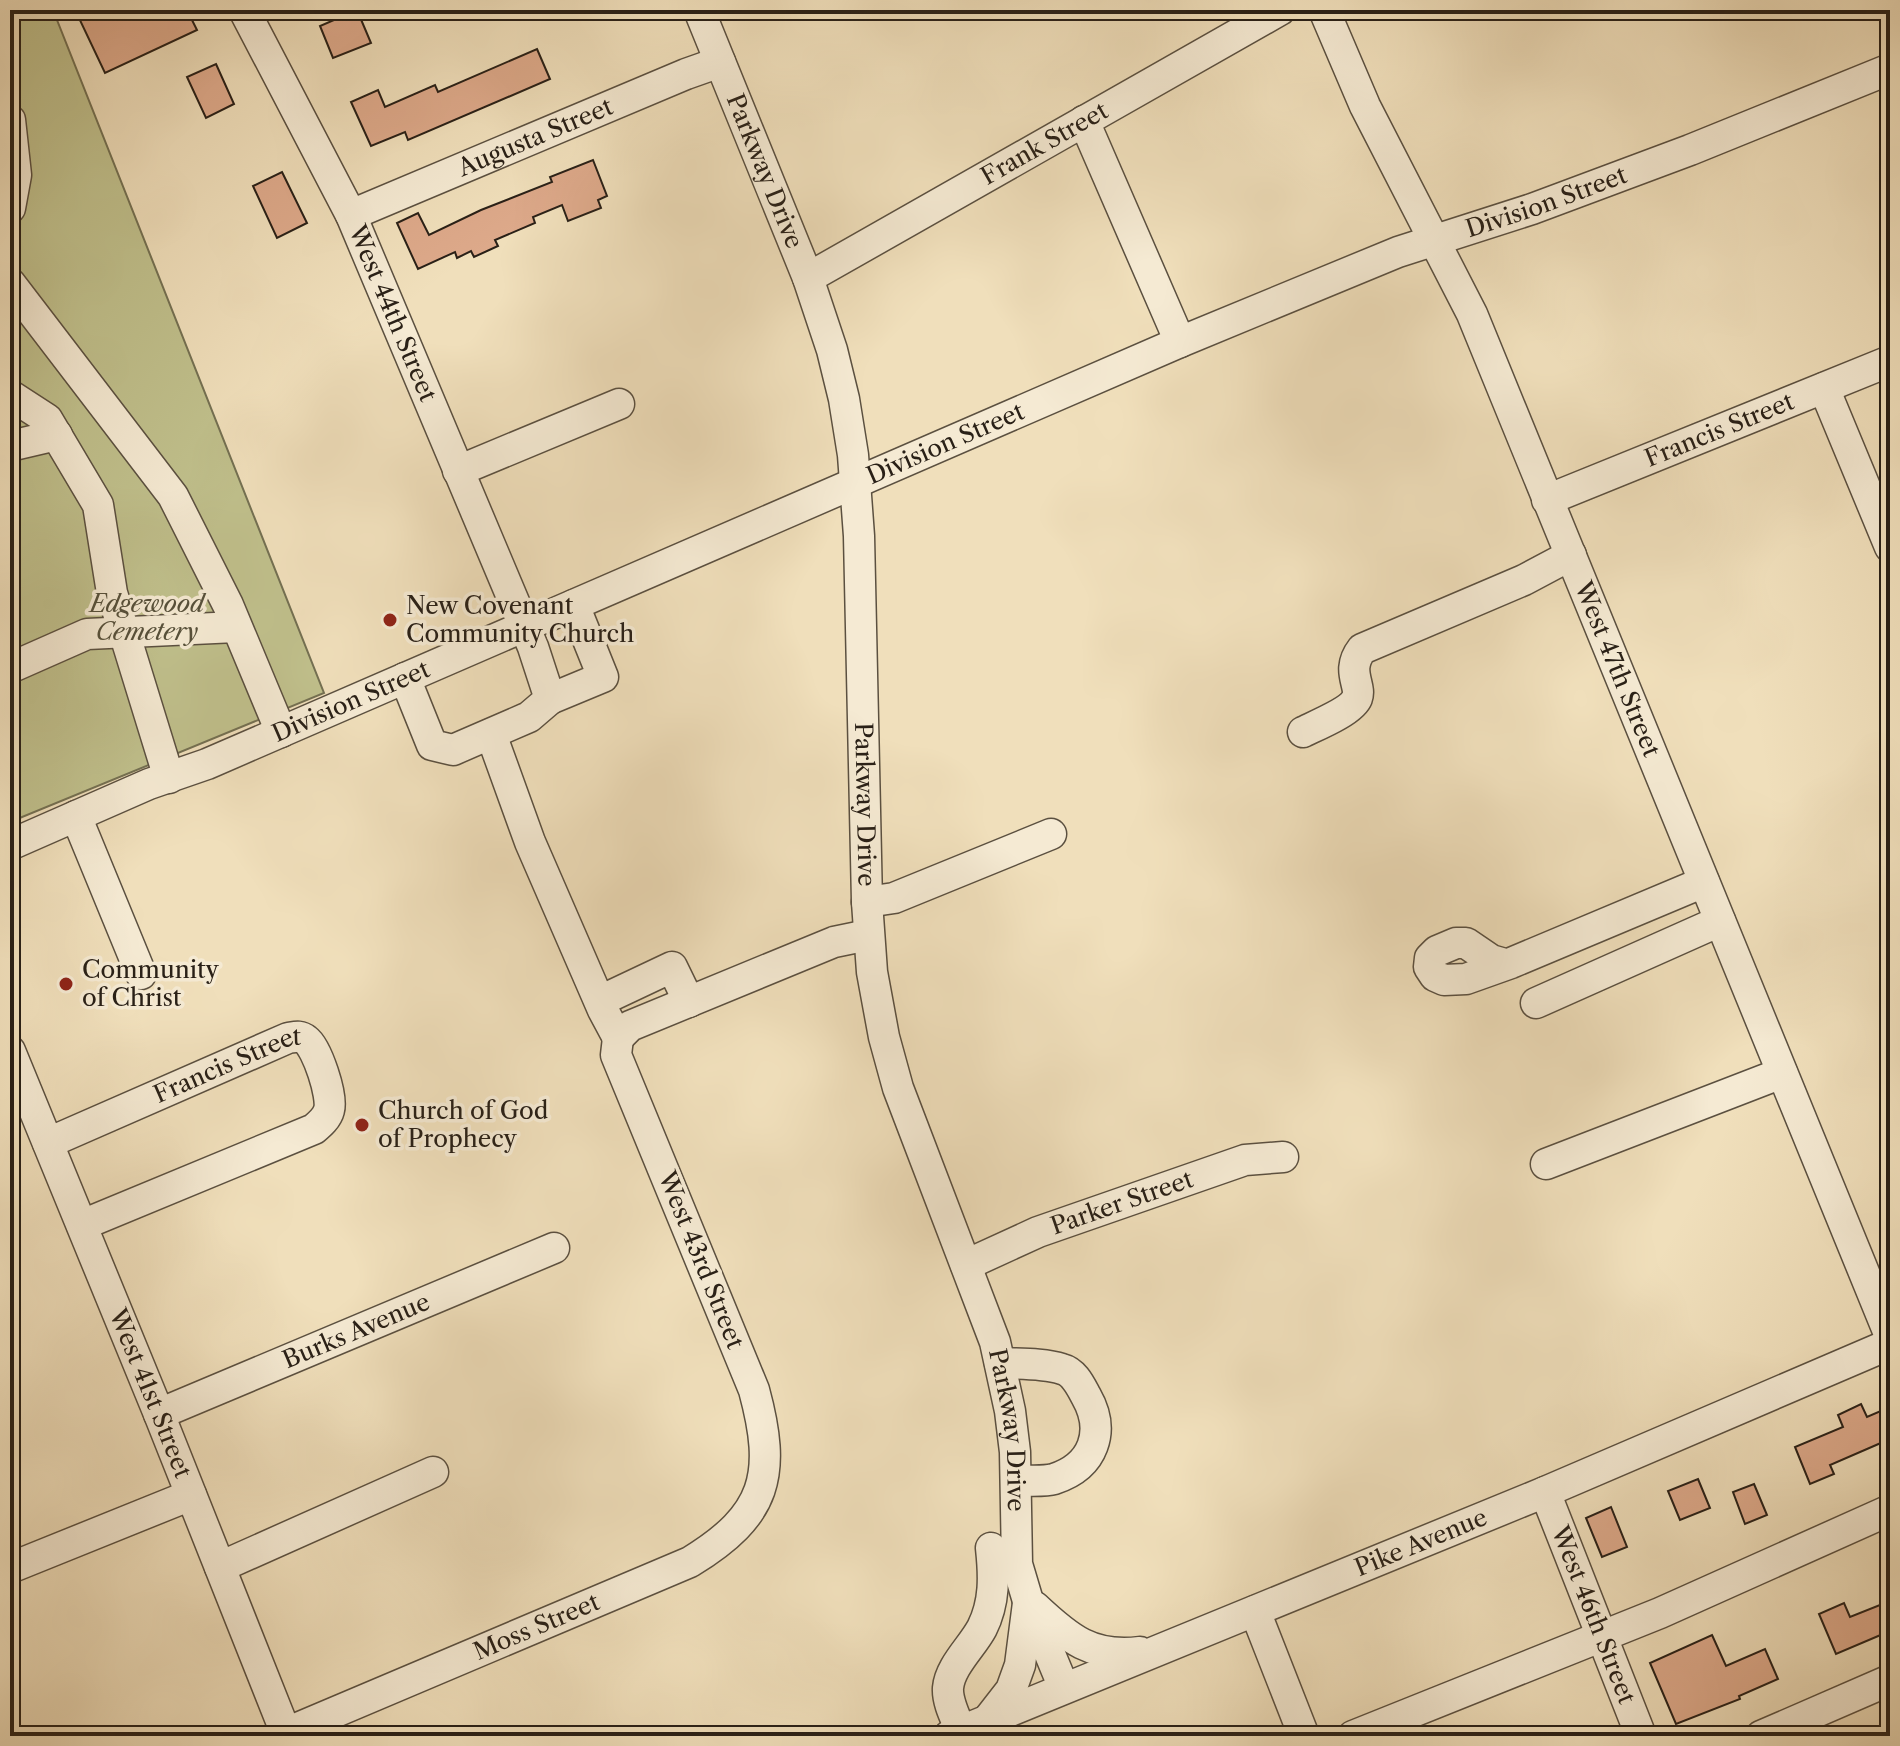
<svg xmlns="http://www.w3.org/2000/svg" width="1900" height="1746" viewBox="0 0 1900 1746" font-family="'Libre Caslon Text',serif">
<rect width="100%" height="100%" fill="#f0dfbb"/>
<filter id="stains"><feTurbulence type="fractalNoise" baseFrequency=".0025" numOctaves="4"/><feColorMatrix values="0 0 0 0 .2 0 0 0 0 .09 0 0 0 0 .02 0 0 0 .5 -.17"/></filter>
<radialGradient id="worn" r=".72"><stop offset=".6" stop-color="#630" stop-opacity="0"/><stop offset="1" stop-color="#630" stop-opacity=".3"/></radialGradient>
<!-- green -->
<path fill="#c0c08c" stroke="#747052" stroke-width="2" d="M10,10h43l271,683 -314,129z"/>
<!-- building -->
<g fill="#dda98a" stroke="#292017" stroke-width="2">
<path d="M90,10h97l10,20 -92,43 -27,-57z"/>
<path d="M357,10l14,33 -38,15 -13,-32z"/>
<path d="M537,49l13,30 -142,61 -3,-8 -34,14 -20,-44 27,-12 7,17 50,-22 3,7z"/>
<path d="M216,64l18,40 -28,14 -19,-41z"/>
<path d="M593,160l14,36 -9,4 3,8 -33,13 -6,-16 -29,12 2,6 -40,17 3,6 -24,11 -3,-6 -14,7 -2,-6 -37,17 -21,-46 21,-10 11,22 52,-25 71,-28 -2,-5z"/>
<path d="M282,172l25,51 -30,15 -24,-52z"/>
<path d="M1861,1404l6,13 23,-10v32l-60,26 4,9 -24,10 -15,-37 48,-20 -5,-12z"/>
<path d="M1698,1479l12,29 -30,12 -12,-29z"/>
<path d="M1754,1484l13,31 -22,9 -12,-32z"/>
<path d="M1611,1507l16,40 -25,10 -16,-39z"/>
<path d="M1890,1601v30l-54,23 -17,-40 25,-11 6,14z"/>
<path d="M1712,1635l14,31 39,-17 13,30 -39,17 1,3 -64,25 -26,-61z"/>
</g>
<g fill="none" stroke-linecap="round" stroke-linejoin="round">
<!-- minor casing -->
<g stroke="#5b5040" stroke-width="33">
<g id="minor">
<path id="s1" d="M244,10l107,205 182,432 17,52 -21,18 -76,33 -21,-5 -27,-67"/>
<path id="s2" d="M699,10l109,268 24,72 12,49 9,56 6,81 8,366 5,70 12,65 14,51 97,254 15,69 5,41 2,112 11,37 36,87"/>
<path id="s3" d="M1324,10l41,96 107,208 418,1022"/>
<path d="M10,120l6,55 -6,33"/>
<path d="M1084,121l96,221"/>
<path id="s4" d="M351,215l335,-141 34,-12"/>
<path id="s5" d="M808,278l472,-268"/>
<path d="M10,283l163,213 55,109 53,127"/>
<path d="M1824,388l66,159"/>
<path d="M10,395l37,24 51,86 14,88 57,185"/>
<path d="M10,446l47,-11"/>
<path d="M458,471l161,-67"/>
<path id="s6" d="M1547,500l343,-139"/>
<path d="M10,668l77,-34 149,-7"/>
<path d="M550,699l53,-22 -29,-72"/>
<path d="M1303,732c12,-6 49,-21 54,-34 5,-13 -12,-27 5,-49l162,-69 47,-25"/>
<path d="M491,734l39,108 73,168 15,28"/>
<path d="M76,816l65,158"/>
<path id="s7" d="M10,845l139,-61 58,-20 973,-422 218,-90 134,-43 158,-59 200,-81"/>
<path d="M867,902l27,-4 157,-64"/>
<path d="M1505,964l-14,-4 -25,-17h-10l-19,8 -7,7 -1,9 6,9 9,4 22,-1 45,-16 193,-81"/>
<path d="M600,1001l72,-34 17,35"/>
<path d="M1536,1003l184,-82"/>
<path d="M618,1038l12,-12 204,-84 34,-7"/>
<path id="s8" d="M10,1051l149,363 128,322"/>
<path id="s9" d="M48,1143l240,-105c7,-1 12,-3 18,2 11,8 27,56 23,70 -2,8 -9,14 -15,19l-232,96"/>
<path d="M1546,1164l236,-91"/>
<path id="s10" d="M966,1265l72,-33 207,-72 38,-3"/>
<path d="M1000,1363c20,1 43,0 62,6 12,3 18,16 24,27 20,35 8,70 -32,83 -11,3 -25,1 -37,2"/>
<path id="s11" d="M159,1414l395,-166"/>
<path id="s12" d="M1545,1492l96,244"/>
<path d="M220,1567l213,-95"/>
<path d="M10,1568l181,-73"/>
<path d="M1035,1607c34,32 57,51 105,45"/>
<path d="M1255,1611l49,125"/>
<path d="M990,1717l21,-27 9,-25 8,-62"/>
<path id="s13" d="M286,1733l404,-171c77,-47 87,-87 64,-172l-138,-335 2,-17"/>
<path id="s14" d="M949,1736l596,-244 345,-148"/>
<path d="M963,1736c-5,-14 -16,-32 -15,-48 2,-22 24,-41 34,-60 13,-26 12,-52 9,-80"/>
<path d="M1353,1736l307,-123 230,-103"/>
<path d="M1761,1736l129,-56"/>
</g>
</g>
<!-- minor -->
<use href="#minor" stroke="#f5ead3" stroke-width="30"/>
</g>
<!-- markers -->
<g fill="#8f2418" stroke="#f5ead3" stroke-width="3">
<circle cx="390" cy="620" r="8"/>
<circle cx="66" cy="984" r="8"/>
<circle cx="362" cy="1125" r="8"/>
</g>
<g text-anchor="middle" stroke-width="7" stroke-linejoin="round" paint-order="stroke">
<!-- street labels -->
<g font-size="24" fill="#292017" stroke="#f5ead3">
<text dy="8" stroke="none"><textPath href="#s4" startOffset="200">Augusta Street</textPath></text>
<text dy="8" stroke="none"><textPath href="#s5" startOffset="272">Frank Street</textPath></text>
<text dy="8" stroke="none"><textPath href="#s2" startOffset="174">Parkway Drive</textPath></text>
<text dy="8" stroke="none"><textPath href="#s7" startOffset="1666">Division Street</textPath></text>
<text dy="8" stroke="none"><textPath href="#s1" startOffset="338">West 44th Street</textPath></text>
<text dy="8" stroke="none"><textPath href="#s6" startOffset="186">Francis Street</textPath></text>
<text dy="8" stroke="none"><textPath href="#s7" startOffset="1018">Division Street</textPath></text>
<text dy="8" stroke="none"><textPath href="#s3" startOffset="722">West 47th Street</textPath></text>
<text dy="8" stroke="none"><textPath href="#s7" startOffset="370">Division Street</textPath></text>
<text dy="8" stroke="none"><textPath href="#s2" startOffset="822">Parkway Drive</textPath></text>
<text dy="8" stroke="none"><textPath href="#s9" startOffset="196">Francis Street</textPath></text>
<text dy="8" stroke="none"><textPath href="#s10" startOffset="168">Parker Street</textPath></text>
<text transform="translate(701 1260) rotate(68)" y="8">West 43rd Street</text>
<text dy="8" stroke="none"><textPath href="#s11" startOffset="214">Burks Avenue</textPath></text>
<text dy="8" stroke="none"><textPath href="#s8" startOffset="370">West 41st Street</textPath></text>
<text dy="8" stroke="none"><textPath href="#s2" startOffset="1470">Parkway Drive</textPath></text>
<text dy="8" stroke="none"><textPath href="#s14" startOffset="510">Pike Avenue</textPath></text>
<text dy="8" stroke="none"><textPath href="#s12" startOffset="132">West 46th Street</textPath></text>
<text dy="8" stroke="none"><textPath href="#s13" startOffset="272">Moss Street</textPath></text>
</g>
<!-- park labels -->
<g font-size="24" font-style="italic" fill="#56503a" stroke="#f5ead3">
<text x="147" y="612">Edgewood<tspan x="147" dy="28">Cemetery</tspan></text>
</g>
<!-- poi labels -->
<g font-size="24" fill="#292017" stroke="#f5ead3" text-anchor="start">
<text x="406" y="614">New Covenant<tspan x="406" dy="28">Community Church</tspan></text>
<text x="82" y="978">Community<tspan x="82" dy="28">of Christ</tspan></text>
<text x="378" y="1119">Church of God<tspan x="378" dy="28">of Prophecy</tspan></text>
</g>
</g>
<!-- margin -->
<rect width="1900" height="1746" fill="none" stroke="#f0dfbb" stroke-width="40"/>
<rect x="12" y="12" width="1876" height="1722" fill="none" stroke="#292017" stroke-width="4"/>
<rect x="20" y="20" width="1860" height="1706" fill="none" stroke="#292017" stroke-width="2"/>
<rect width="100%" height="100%" filter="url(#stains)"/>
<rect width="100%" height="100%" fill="url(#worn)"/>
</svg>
